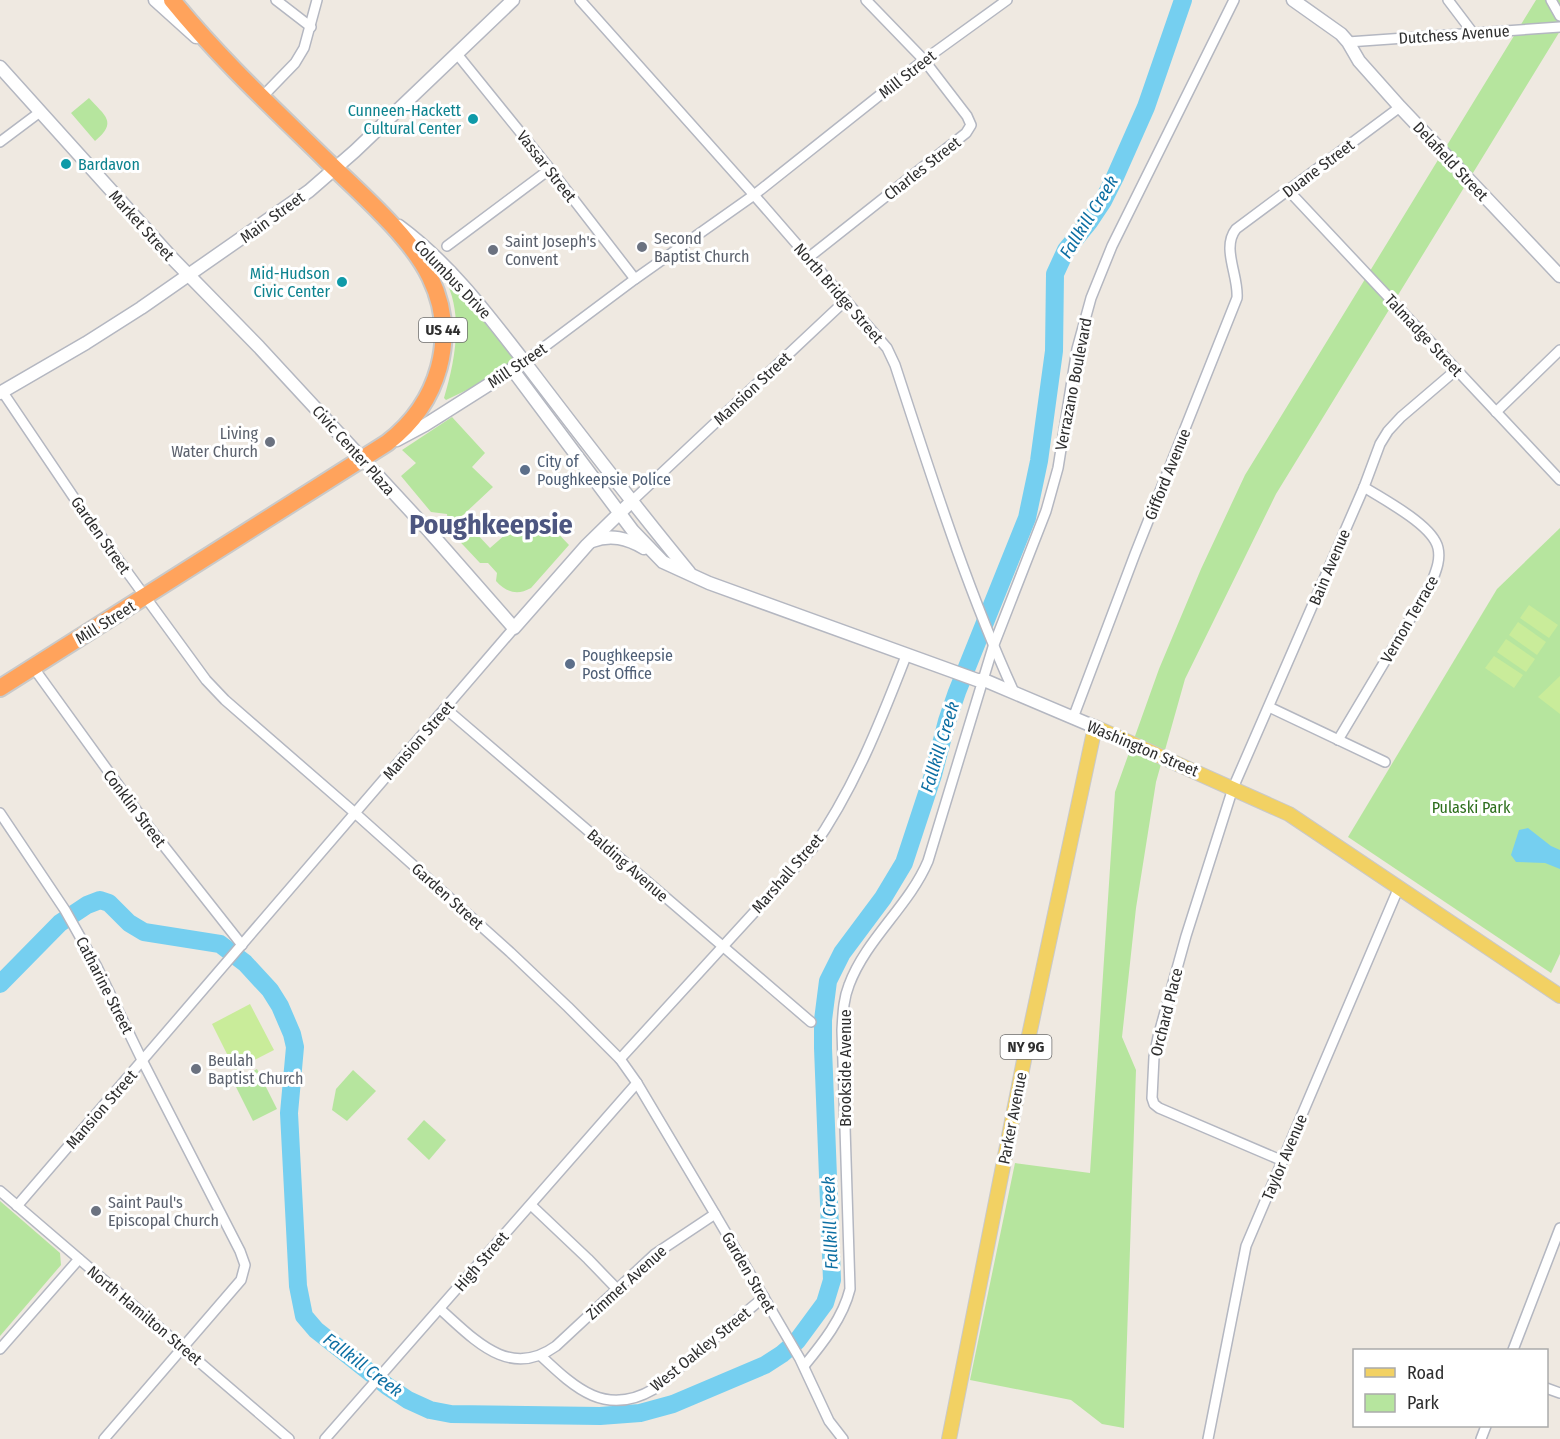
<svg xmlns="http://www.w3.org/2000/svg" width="1560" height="1439" viewBox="0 0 1560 1439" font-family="'Fira Sans Condensed',sans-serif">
<rect width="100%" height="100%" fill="#efe9e1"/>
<!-- green -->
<g fill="#b6e59e">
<path d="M1536,0h24v31l-284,463 -91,185 -29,103 -20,126 -14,129 14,33 -12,358 -22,-4 -31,-24 -101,-20 45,-217 75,10 25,-381 44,-123 42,-100 44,-94z"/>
<path d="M89,98c16,18 29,24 6,43l-24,-28z"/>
<path d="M432,259l80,97 3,7 -25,16 -44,21 -2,-2c11,-37 20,-83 1,-119 -3,-7 -8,-13 -13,-20z"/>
<path d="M452,417l33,36 -13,14 21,20 -32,30 29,31 33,-29 16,16 11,-10 19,20 -38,43c-14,8 -25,4 -35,-7l1,-8 -9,-10h-8l-31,-33 -2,-16 -16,-2 -30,-36 15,-13 -14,-13z"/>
<path d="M1560,528v426l-9,19 -203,-136 149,-248z"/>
<path d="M257,1069l20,40 -24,12 -20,-40z"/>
<path d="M353,1070l23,21 -29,30 -15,-11 4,-21z"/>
<path d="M424,1120l22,20 -17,20 -22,-21z"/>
<path d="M0,1201l60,52 1,12 -61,71z"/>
</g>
<!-- pitch -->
<g fill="#c9ec9a">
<path d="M1529,605l29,20 -9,13 -29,-20z"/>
<path d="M1518,622l28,20 -9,13 -28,-20z"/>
<path d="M1506,639l29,20 -9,13 -29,-20z"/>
<path d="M1494,656l29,19 -9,13 -29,-20z"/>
<path d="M1560,676v38l-22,-17z"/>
<path d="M250,1004l24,46 -39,20 -23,-46z"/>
</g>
<!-- water -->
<path fill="#75cff0" d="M1528,828l23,18 9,4v19l-15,-6 -29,-1 -5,-7 8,-25z"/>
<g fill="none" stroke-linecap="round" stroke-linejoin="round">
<!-- river -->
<path stroke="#75cff0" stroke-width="18" d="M0,984l60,-61 27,-18 13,-5 9,3 20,20 15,9 76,12 25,19 25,27 10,16 12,28 3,13 -6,66 9,173 6,30 12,14 71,56 21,14 22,10 21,4 149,2 40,-3 33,-9 92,-39 17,-11 15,-13 28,-38 7,-23 -9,-232v-28l5,-39 14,-28 41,-55 21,-35 29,-88 14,-54 10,-29 70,-174 12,-57 15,-110 1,-77 11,-24 23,-28 14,-21 12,-24 31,-70 37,-107"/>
<!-- street casing -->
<g stroke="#b4b7c1" stroke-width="12">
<g id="street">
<path d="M276,0l35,27"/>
<path d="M580,0l174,195 133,153 8,17c36,110 71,222 119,327"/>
<path d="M1448,0l25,33"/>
<path d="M1551,0l9,16"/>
<path d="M1348,42l212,-15"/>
<path d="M457,54l93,115 85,110"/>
<path d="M262,97l33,-34 9,-15 13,-48"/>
<path d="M0,142l40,-30"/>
<path d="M1288,190l272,290"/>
<path d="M447,246l103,-77"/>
<path d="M808,258l158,-125 5,-8 -4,-9 -43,-56 -58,-60"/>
<path d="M524,362l111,-83 119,-84 170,-135 83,-60"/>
<path d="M2,391l85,126 119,163 19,20 130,113 155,139 58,55 52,52 17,24 78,131 85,145 29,62 14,18"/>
<path d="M1496,412l64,-62"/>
<path d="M632,501l214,-201"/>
<path d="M33,667l112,155 97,123"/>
<path d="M1269,707l116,55"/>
<path d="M445,708l366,314"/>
<path d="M1073,718l62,-164 102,-256c2,-22 -16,-50 -1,-69l164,-122"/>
<path d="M1338,740l93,-156c4,-11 10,-23 7,-36 -5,-23 -54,-48 -74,-61"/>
<path d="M0,813l65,97 32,57 45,93 98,191 5,14 -4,15 -137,159"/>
<path d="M620,1059l192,-210c42,-60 68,-126 94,-193"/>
<path d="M1283,1161l-124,-53 -5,-4 -2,-6 2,-41 4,-20 28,-101 47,-148 131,-301 16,-43 8,-13 13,-14 55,-47"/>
<path d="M0,1191l289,248"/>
<path d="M531,1205l57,54 29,30"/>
<path d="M17,1206l497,-578"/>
<path d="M440,1309c34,30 69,71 116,37l99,-92 60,-40"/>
<path d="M0,1349l79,-90"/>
<path d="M1513,1350l47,-122"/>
<path d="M541,1356c35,33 65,61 113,33l110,-92"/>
<path d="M804,1366c18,-22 39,-48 46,-77l-8,-259c1,-15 1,-30 7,-45 17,-46 60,-79 79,-124l65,-214 53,-136 12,-43 19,-119 14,-51 21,-52 122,-246"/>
<path d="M1546,1388l14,5"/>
<path d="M325,1439l312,-356"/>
<path d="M1208,1439l38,-193 153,-359"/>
<path d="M1481,1439l5,-13"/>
</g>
</g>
<!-- secondary casing -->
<g stroke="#b4b7c1" stroke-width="15">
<g id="secondary">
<path d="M155,0l41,37"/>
<path d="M1293,0l48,34 7,8 11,19 41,46 160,169"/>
<path d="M0,67l172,191 87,89 170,184 85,97 73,-83 45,-44"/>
<path d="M399,226c50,37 86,85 124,134 54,71 109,143 166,212"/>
<path d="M512,369l121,162 30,31 46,21 268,97h7l111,47"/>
<path d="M0,393l86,-50 55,-35 168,-117 46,-40 158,-151"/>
<path d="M397,440l28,-15 93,-59"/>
<path d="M592,541c19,-7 35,-3 52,7"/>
</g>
</g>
<!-- primary casing -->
<g stroke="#c9c9c9" stroke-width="16">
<path id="primary" d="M949,1439l79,-399 67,-313 194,87 271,182"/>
</g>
<!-- highway casing -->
<g stroke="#c9c9c9" stroke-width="20">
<path id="highway" d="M0,688l387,-245c52,-40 72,-106 43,-166 -19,-40 -71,-85 -103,-116 -53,-52 -108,-103 -155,-161"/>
</g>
<!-- street -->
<use href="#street" stroke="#fff" stroke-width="9"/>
<!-- secondary -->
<use href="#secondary" stroke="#fff" stroke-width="12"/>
<!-- primary -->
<use href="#primary" stroke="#f2d163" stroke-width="14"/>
<!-- highway -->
<use href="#highway" stroke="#ffa35c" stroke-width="16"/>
</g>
<!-- markers -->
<g fill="#0f9aa8" stroke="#fff" stroke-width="2">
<circle cx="473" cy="119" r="6"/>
<circle cx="66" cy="164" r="6"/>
<circle cx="342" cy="282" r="6"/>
</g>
<g fill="#6b7280" stroke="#fff" stroke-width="2">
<circle cx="642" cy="247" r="6"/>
<circle cx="493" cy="250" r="6"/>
<circle cx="270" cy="442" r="6"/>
<circle cx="196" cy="1069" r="6"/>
<circle cx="96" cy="1211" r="6"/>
</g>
<g fill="#5c6f8a" stroke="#fff" stroke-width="2">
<circle cx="525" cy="470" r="6"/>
<circle cx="570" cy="664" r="6"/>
</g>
<g text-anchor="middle" stroke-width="6" stroke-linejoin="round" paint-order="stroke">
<!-- shield labels -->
<g fill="#fff" stroke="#6d6d6d" stroke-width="1.5">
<rect x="419" y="318" width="48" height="24" rx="4.5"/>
<rect x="1000.5" y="1035" width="51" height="24" rx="4.5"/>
</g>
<g font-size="15" font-weight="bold" fill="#2e2e2e">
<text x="443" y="335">US 44</text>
<text x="1026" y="1052">NY 9G</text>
</g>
<!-- street labels -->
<g font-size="16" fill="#2e2e2e" stroke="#fff">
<text transform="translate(1454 34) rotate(-4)" y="6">Dutchess Avenue</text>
<text transform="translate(907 74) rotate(-38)" y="6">Mill Street</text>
<text transform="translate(1451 161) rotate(47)" y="6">Delafield Street</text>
<text transform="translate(547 166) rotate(52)" y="6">Vassar Street</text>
<text transform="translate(922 168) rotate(-38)" y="6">Charles Street</text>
<text transform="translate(1318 168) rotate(-37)" y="6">Duane Street</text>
<text transform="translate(272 217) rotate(-36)" y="6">Main Street</text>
<text transform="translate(142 225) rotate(48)" y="6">Market Street</text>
<text transform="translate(453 279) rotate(46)" y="6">Columbus Drive</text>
<text transform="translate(839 293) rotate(49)" y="6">North Bridge Street</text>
<text transform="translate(1424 335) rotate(47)" y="6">Talmadge Street</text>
<text transform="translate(517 365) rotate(-34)" y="6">Mill Street</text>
<text transform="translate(1073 384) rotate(-79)" y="6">Verrazano Boulevard</text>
<text transform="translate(752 388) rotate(-43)" y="6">Mansion Street</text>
<text transform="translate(354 450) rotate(48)" y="6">Civic Center Plaza</text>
<text transform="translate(1167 474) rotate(-68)" y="6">Gifford Avenue</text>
<text transform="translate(101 535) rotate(55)" y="6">Garden Street</text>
<text transform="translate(1329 567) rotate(-67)" y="6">Bain Avenue</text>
<text transform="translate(1409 619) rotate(-60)" y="6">Vernon Terrace</text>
<text transform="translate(105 622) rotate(-32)" y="6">Mill Street</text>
<text transform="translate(418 740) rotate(-49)" y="6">Mansion Street</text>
<text transform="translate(1143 748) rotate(23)" y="6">Washington Street</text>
<text transform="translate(135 808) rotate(53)" y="6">Conklin Street</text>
<text transform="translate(628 865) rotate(41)" y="6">Balding Avenue</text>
<text transform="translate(787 873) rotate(-49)" y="6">Marshall Street</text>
<text transform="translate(448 896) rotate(42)" y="6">Garden Street</text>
<text transform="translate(105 985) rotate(63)" y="6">Catharine Street</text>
<text transform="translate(1166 1012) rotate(-76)" y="6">Orchard Place</text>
<text transform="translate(845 1068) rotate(-90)" y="6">Brookside Avenue</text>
<text transform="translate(101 1109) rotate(-49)" y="6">Mansion Street</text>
<text transform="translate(1012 1118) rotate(-79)" y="6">Parker Avenue</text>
<text transform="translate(1284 1157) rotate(-67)" y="6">Taylor Avenue</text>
<text transform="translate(481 1261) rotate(-49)" y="6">High Street</text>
<text transform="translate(749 1272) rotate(60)" y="6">Garden Street</text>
<text transform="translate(626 1282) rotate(-42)" y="6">Zimmer Avenue</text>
<text transform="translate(145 1315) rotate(40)" y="6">North Hamilton Street</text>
<text transform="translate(700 1349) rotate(-39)" y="6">West Oakley Street</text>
</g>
<!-- culture labels -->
<g font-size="16" fill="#0d838f" stroke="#fff" text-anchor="end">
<text x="461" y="116">Cunneen-Hackett<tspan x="461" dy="18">Cultural Center</tspan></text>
<text x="78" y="170" text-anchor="start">Bardavon</text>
<text x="330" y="279">Mid-Hudson<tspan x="330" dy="18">Civic Center</tspan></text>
</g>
<!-- worship labels -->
<g font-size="16" fill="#5b616d" stroke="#fff" text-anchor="start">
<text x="654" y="244">Second<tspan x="654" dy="18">Baptist Church</tspan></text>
<text x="505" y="247">Saint Joseph's<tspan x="505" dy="18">Convent</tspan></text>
<text x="258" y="439" text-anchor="end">Living<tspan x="258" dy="18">Water Church</tspan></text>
<text x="208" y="1066">Beulah<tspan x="208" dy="18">Baptist Church</tspan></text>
<text x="108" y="1208">Saint Paul's<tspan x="108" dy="18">Episcopal Church</tspan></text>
</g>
<!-- service labels -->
<g font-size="16" fill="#4e5e75" stroke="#fff" text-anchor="start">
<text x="537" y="467">City of<tspan x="537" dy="18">Poughkeepsie Police</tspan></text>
<text x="582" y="661">Poughkeepsie<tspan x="582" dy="18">Post Office</tspan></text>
</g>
<!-- park labels -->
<g font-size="16" fill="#2c6e1b" stroke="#fff">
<text x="1471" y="813">Pulaski Park</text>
</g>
<!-- water labels -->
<g font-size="18" font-style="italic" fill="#0d6fa3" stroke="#fff">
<text transform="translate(1089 217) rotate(-58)" y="6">Fallkill Creek</text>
<text transform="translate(940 747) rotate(-73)" y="6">Fallkill Creek</text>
<text transform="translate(830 1223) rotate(-92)" y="6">Fallkill Creek</text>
<text transform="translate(363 1365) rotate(37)" y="6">Fallkill Creek</text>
</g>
<!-- town labels -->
<g font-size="28" font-weight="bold" fill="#4d5680" stroke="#fff">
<text x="491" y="534">Poughkeepsie</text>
</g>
</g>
<!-- legend -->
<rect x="1353" y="1349" width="195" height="78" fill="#ffffff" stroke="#ababab" stroke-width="1.5"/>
<rect x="1365" y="1368" width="30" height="9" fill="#f2d163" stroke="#ababab" stroke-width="1.5"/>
<text x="1407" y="1379" font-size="18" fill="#2e2e2e">Road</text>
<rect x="1365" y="1394" width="30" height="18" fill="#b6e59e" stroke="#ababab" stroke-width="1.5"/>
<text x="1407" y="1409" font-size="18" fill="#2e2e2e">Park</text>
</svg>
